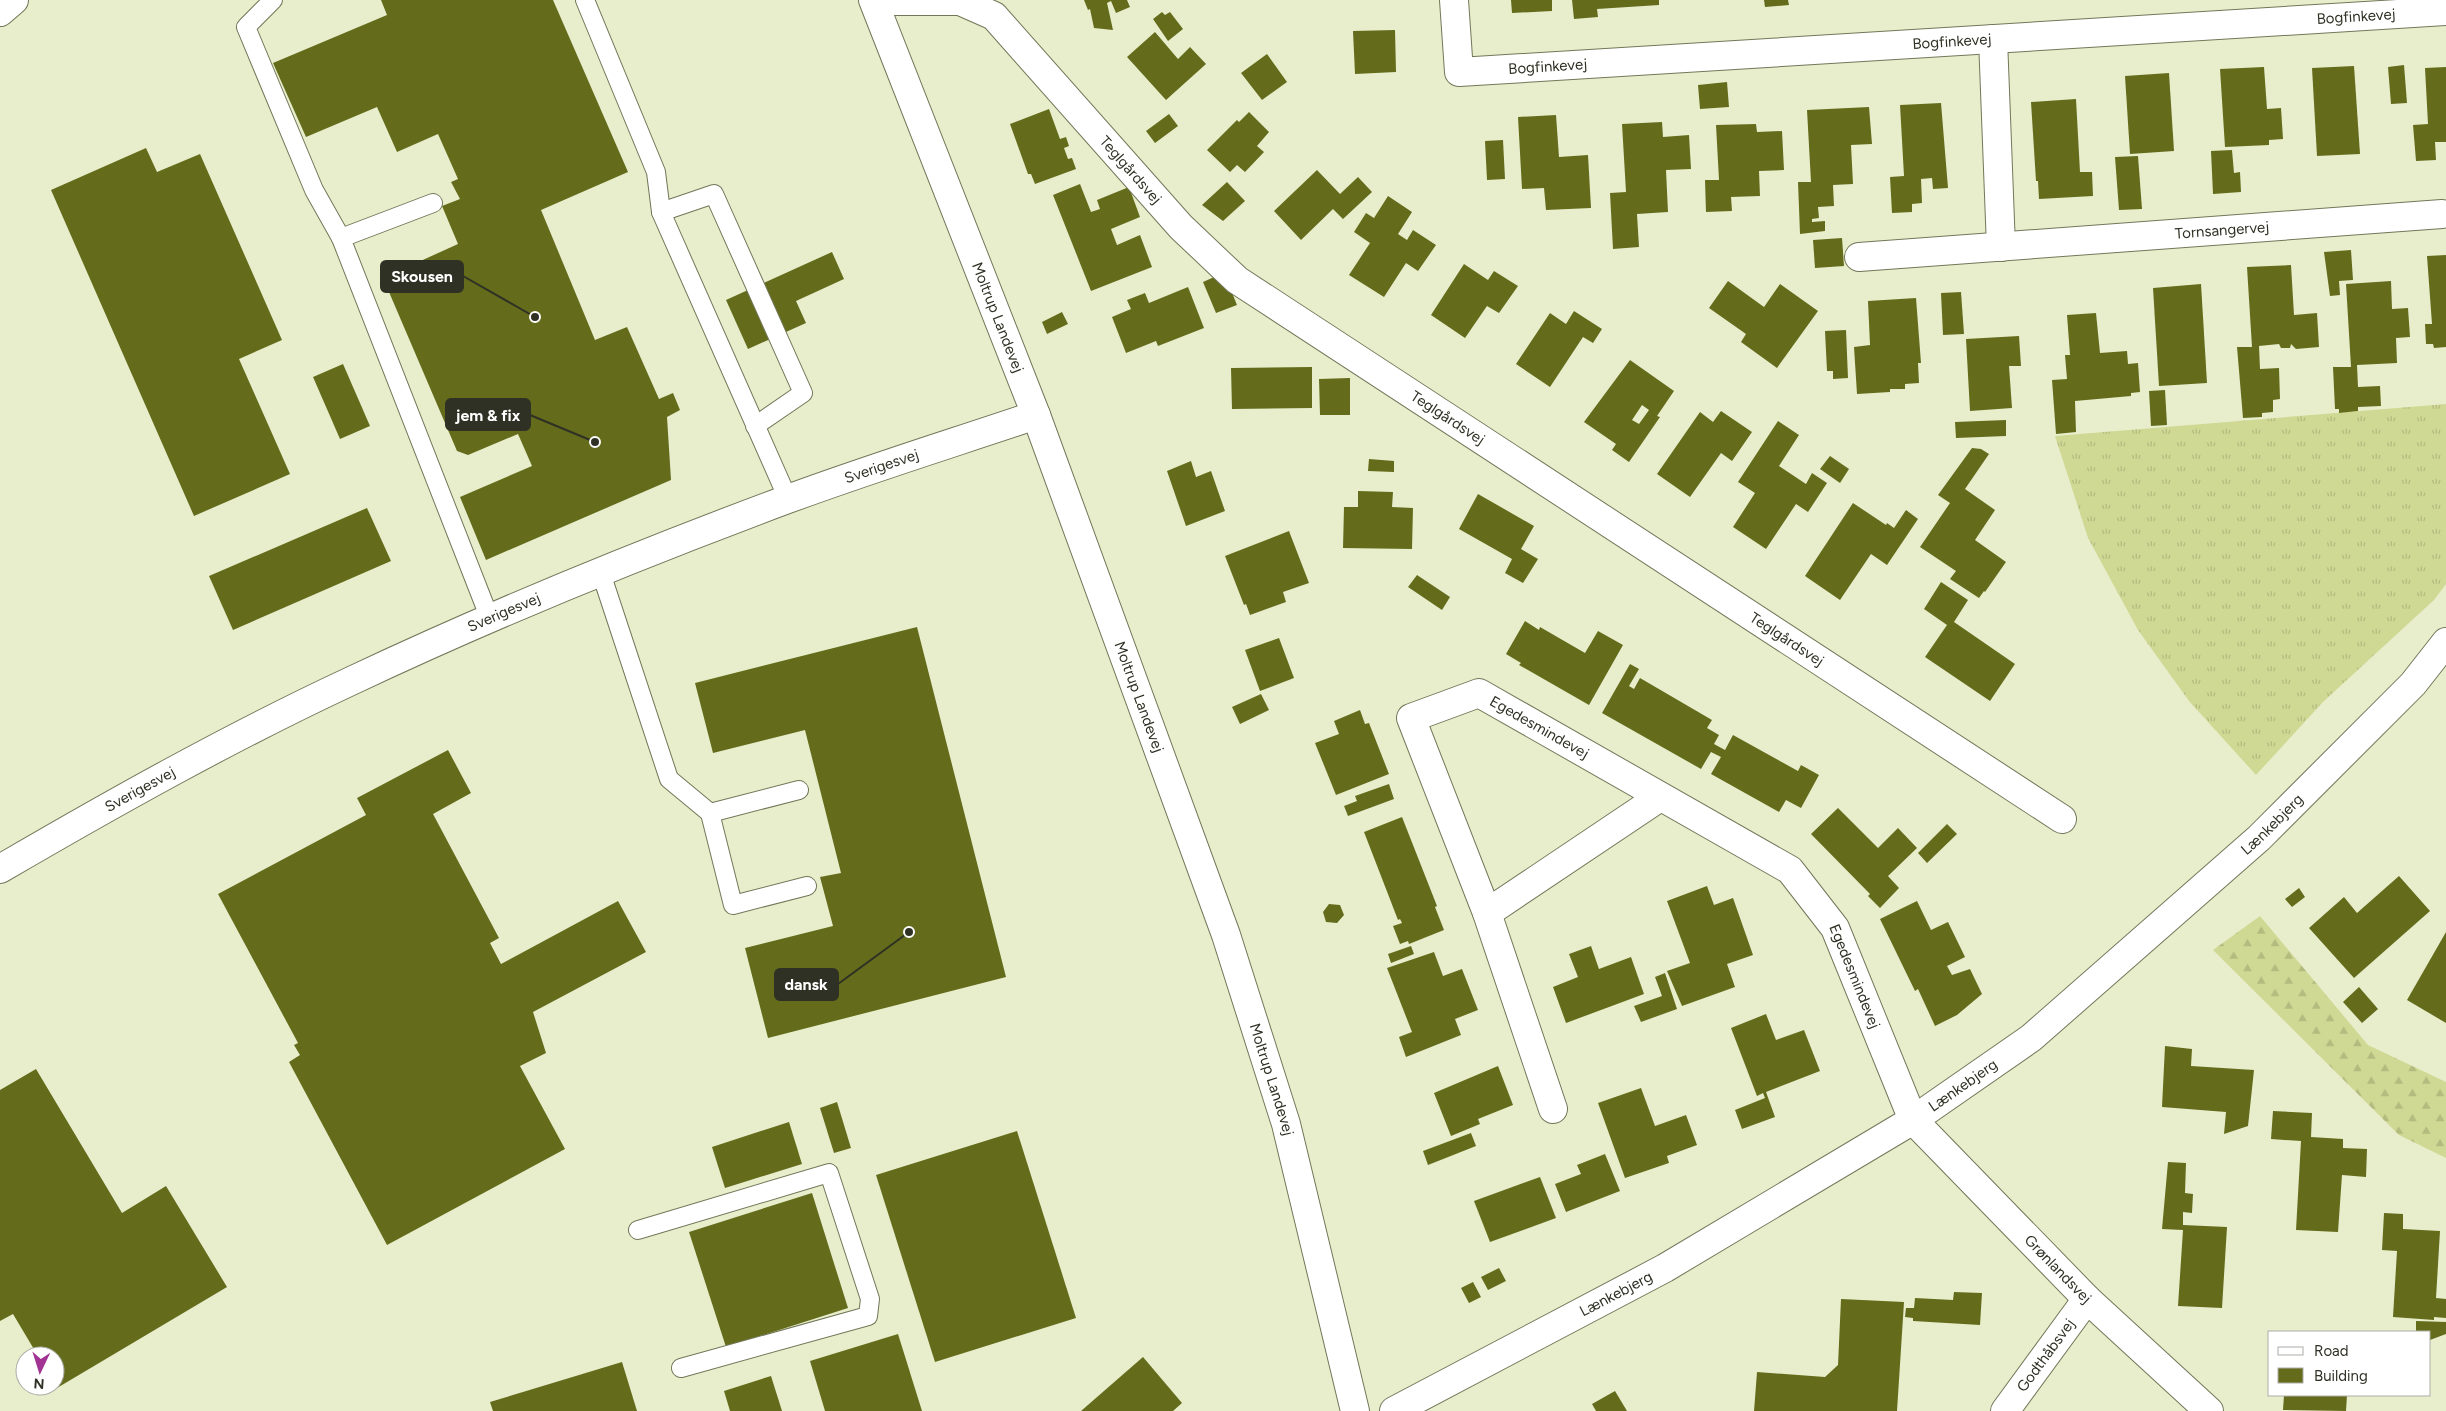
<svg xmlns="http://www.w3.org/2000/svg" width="2446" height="1411" viewBox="0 0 2446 1411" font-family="Figtree,sans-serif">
<defs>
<pattern id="grass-tufts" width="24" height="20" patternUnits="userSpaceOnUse" patternTransform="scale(1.25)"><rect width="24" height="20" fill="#d0d994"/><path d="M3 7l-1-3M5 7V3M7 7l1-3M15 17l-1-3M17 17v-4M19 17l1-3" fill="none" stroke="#b3bb7f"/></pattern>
<pattern id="forest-firs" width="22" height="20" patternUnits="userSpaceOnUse" patternTransform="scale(1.25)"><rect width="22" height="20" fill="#d0d994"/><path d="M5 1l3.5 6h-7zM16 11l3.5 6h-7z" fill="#b3bb7f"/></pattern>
</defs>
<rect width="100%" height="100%" fill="#e8eecc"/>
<!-- grass -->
<path fill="url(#grass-tufts)" d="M2446,404v180l-12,16 -111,102 -67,73 -67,-74 -51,-71 -50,-92 -33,-102z"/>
<!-- forest -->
<path fill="url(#forest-firs)" d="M2260,916l108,129 78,37v76l-47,-23 -186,-185z"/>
<!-- building -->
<g fill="#646c1c" fill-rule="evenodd">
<path d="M381,0h172l75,172 -87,38 54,130 32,-13 32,72 14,-6 7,17 -13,7 4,63 -185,80 -26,-63 72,-31 -14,-32 -50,21 -11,-4 -74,-173 75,-34 -16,-38 18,-7 -9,-17 7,-3 -20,-45 -41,18 -20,-45 -71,30 -33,-74 114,-48z"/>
<path d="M1084,0h43l3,7 -14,6 -5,-12 -4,2 6,27 -19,-2 -4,-19 -2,1z"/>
<path d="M1511,0h41v11l-40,2z"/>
<path d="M1572,0h87v5l-62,4 1,8 -24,2z"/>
<path d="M1764,0h24l1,5 -24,2z"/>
<path d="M1162,12l3,3 5,-3 13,17 -15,12 -15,-22z"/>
<path d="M1395,30l1,42 -41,2 -2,-43z"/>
<path d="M1155,32l23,27 12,-12 16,17 -40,36 -39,-43z"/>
<path d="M1267,54l20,28 -25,18 -21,-27z"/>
<path d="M2404,65l3,38 -16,1 -3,-37z"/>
<path d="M2354,66l6,88 -43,2 -5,-88z"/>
<path d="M2264,67l3,42 14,-1 2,31 -14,1v5l-44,2 -5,-78z"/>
<path d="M2446,67v75h-11l1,18 -20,1 -3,-36 15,-1 -3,-56z"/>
<path d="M2169,73l5,78 -44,3 -5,-78z"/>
<path d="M1727,82l2,25 -29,2 -2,-24z"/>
<path d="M2076,99l4,73h12l1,24 -54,3 -1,-18h-2l-5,-79z"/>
<path d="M1941,103l7,85 -15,1 -1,-11 -11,1 1,24 -10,1v8l-20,1 -2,-36 14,-1 -4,-71z"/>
<path d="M1869,107l3,37 -21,1 2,39 -20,1 1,21 -16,1 1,11 -7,1v3l13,-1v10l-25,3 -2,-52h13l-4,-72z"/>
<path d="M1049,109l11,30 6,-2 3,9 -5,2 4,11 4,-1 4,11 -41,15 -4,-10h-3l-18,-50z"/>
<path d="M1249,112l20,20 -12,14 7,6 -19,20 -8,-7 -7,7 -23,-22 30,-30 2,2z"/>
<path d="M1169,114l9,12 -23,17 -9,-12z"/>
<path d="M1556,115l3,42 29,-2 3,53 -45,2 -2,-22 -22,1 -4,-72z"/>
<path d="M1662,122l1,15 26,-2 2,34 -25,1 2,42 -31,2 2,33 -26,2 -3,-56 16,-1 -4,-68z"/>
<path d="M1756,124l1,8 25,-1 2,39 -25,1 1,25 -29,1 1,14 -26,1 -1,-32h14l-3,-55z"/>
<path d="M1503,140l2,39 -18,1 -2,-39z"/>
<path d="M146,148l11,24 43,-18 82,186 -43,19 51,115 -96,42 -143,-326z"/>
<path d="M2232,150l2,23 6,-1 1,20 -28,2 -2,-43z"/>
<path d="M2138,156l4,53 -23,1 -4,-53z"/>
<path d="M1317,170l23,24 18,-17 14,15 -29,27 -10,-10 -32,31 -27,-29z"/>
<path d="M1227,182l18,19 -22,20 -21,-16z"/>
<path d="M1080,184l11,28 9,-3 -3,-9 32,-13 11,30 -29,12 6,16 23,-10 12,32 -61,24 -38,-96z"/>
<path d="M1388,196l24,16 -14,22 9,6 6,-10 23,15 -18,26 -12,-8 -22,34 -35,-22 21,-32 -16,-11 12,-19 8,5z"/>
<path d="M1842,238l2,28 -29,2 -2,-28z"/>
<path d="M2351,250l2,30 -14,1 1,14 -10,1 -6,-44z"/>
<path d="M832,252l12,27 -48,22 10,22 -58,26 -22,-49z"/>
<path d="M2446,255v92l-12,1 -1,-4h-7l-1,-20h7l-5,-68z"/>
<path d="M1464,264l24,16 6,-9 24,15 -19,27 -12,-7 -22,32 -34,-23z"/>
<path d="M2291,265l3,50 23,-2 2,34 -23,2 -5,-5 -1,4h-9l-2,-4 -20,2 1,23 19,-1 1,31 -7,1v12l-11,1v4l-19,1 -6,-71h15l-5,-80z"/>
<path d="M1221,274l5,4 11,27 -21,8 -13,-31z"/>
<path d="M1728,281l36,26 16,-23 38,27 -41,57 -36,-26 5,-8 -37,-26z"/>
<path d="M2391,281l1,28 16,-1 2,29 -14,1 1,25 -40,2 1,22 22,-1 1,20 -23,1v4l-19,2v-4h-4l-2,-42h18l-5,-83z"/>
<path d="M2201,284l6,99 -48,3 -6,-98z"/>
<path d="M1188,287l16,41 -46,18 -2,-5 -30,12 -14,-36 19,-8 -4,-9 18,-7 4,10z"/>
<path d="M1961,292l3,42 -21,1 -2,-42z"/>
<path d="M1916,298l5,65h-3l1,20 -14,1v5h-15v3l-33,2 -3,-47 16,-2 -2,-44z"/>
<path d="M1574,311l28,18 -9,14 -10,-6 -33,50 -34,-23 34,-51 16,11z"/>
<path d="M1062,312l6,12 -21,10 -5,-12z"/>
<path d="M2096,313l4,40 27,-2 1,13 10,-1 2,29 -9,1v3l-56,5 1,31 -20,2 -4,-54 15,-1 -2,-24h5l-3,-40z"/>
<path d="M1846,330l2,48 -15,1v-8h-6l-2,-40z"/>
<path d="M2019,336l2,30h-12l3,42 -42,3 -4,-72z"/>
<path d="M1630,360l44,31 -17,25 3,1 -31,45 -17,-12 4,-6 -32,-22zM1642,405l7,5 -10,14 -7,-4z"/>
<path d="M343,364l27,62 -30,13 -27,-62z"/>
<path d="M1312,367v41l-80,1 -1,-41z"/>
<path d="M1350,378v37h-30l-1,-36z"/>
<path d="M2165,390l2,35 -16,1 -2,-35z"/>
<path d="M1721,411l31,21 -20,29 -11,-8 -31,44 -33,-23 43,-62 13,10z"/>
<path d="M2006,420v16l-50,2 -1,-16z"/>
<path d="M1778,421l21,14 -20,31 27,18 6,-11 15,10 -19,29 -12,-8 -30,45 -33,-22 22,-34 -17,-11z"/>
<path d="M1972,448l9,1 8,5 -24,35 30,21 -20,30 31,22 -21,30 -1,-1 -5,7 -29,-19 6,-8 -36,-24 30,-44 -12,-8z"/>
<path d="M1830,456l19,13 -9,14 -20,-14z"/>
<path d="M1369,459l25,2v11l-26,-1z"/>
<path d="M1191,461l5,16 15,-6 14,40 -39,15 -19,-55z"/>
<path d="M1358,491l35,1 -1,15 21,1 -1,41 -69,-1 1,-41h14z"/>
<path d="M1478,494l56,32 -13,23 17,10 -15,24 -18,-10 7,-14 -53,-30z"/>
<path d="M1853,503l33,22 1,-2 7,5 12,-18 12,9 -31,46 -16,-11 -31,46 -35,-24z"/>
<path d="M367,508l24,53 -158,69 -24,-54z"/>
<path d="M1289,531l20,52 -26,9 3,10 -36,13 -4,-11 -2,1 -19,-49z"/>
<path d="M1417,575l33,22 -8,13 -34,-23z"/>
<path d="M1941,582l27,18 -14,22 61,42 -25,37 -65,-44 22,-32 -23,-16z"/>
<path d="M1525,621l14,9 1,-3 45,26 13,-22 25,14 -34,60 -70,-40 2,-2 -15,-9z"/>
<path d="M917,627l89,350 -238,61 -23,-90 88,-22 -13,-49 21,-4 -36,-143 -92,23 -18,-70z"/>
<path d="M1279,638l15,40 -34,13 -15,-41z"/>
<path d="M1630,664l9,5 -10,17 5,3 6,-11 72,42 -5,8 12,7 -5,9 11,6 8,-15 65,36 3,-6 18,10 -18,33 -15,-8 -7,12 -68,-38 10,-17 -10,-5 -10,17 -99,-56z"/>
<path d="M1261,694l8,16 -29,14 -8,-17z"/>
<path d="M1360,710l5,14 4,-1 20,51 -53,21 -21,-52 24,-9 -5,-13z"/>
<path d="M448,750l23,43 -38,21 66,124 -9,5 11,21 117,-63 28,51 -113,60 13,41 -26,13 45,83 -178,96 -98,-183 11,-7 -6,-10 4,-2 -80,-149 148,-79 -9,-17z"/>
<path d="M1389,784l5,15 -46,17 -4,-10 13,-5 -2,-5z"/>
<path d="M1838,808l40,40 20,-20 19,20 -29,28 11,12 -19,20 -12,-12 2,-2 -59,-60z"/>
<path d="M1402,817l35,89 -2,1 9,23 -35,14 -1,-3 -8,3 -7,-18 9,-3 -2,-4 -2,1 -34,-88z"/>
<path d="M1947,824l10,10 -30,29 -9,-10z"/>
<path d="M2399,876l31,35 -76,67 -45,-50 35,-31 13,16z"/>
<path d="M1707,886l7,19 19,-7 20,57 -26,9 8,23 -53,19 -15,-35 23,-8 -23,-62z"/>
<path d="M2299,888l6,9 -13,10 -7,-8z"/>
<path d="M1917,901l14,29 17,-8 17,35 -18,9 5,9 18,-6 12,25 -25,21 -22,11 -17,-37 -3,2 -35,-72z"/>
<path d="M1329,904l11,1 4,10 -7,8 -11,-1 -3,-10z"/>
<path d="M2446,932v91l-39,-23z"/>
<path d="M1411,946l3,8 -23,9 -3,-9z"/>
<path d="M1591,946l8,23 32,-12 13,37 -78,29 -13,-36 25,-10 -9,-23z"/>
<path d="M1434,952l9,24 19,-7 16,41 -23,9 6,16 -55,22 -7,-20 13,-5 -25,-64z"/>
<path d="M1665,973l12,36 -36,13 -7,-16 28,-10 -7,-19z"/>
<path d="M2359,987l19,22 -16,14 -19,-21z"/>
<path d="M1766,1014l10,26 28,-10 16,41 -54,21 9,25 -33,12 -7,-19 30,-12 -2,-5 -6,3 -26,-68z"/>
<path d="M2165,1046l27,3 -1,17 63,4 -6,56 -24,8 2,-22 -64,-5z"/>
<path d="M1498,1066l15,39 -35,14 2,5 -29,12 -17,-43z"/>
<path d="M36,1069l86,144 44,-27 61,101 -170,101 -2,-3v-29h-17l-25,-42 -13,7v-231z"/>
<path d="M1641,1088l14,38 31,-11 11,30 -30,11 2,7 -44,15 -27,-75z"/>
<path d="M837,1102l14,46 -17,5 -14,-45z"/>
<path d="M2273,1111l39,2 -1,24 32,2v9l24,1 -1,28 -24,-2 -4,57 -42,-2 5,-89 -30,-2z"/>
<path d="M789,1122l13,42 -77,24 -13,-41z"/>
<path d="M1017,1131l59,187 -141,44 -59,-187z"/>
<path d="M1471,1133l5,13 -48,19 -5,-14z"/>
<path d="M1605,1154l15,37 -54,21 -11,-28 26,-10 -4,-9z"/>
<path d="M2168,1162l18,1 -1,30 8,1 -1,19 -9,-1v13l44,2 -5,81 -44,-2 5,-76 -21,-1z"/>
<path d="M1540,1177l16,41 -66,24 -16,-41z"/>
<path d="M812,1193l36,115 -122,39 -37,-115z"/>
<path d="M2384,1213l19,1v15l37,2 -4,67 10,1v19l-12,-1v3l-41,-3 4,-66 -15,-1z"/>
<path d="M1499,1268l7,13 -18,9 -7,-13z"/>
<path d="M1473,1282l8,15 -12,6 -8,-15z"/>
<path d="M1954,1292l28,1 -2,32 -67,-4v-3l-8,-1 1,-9h8l1,-10 38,2z"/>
<path d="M1841,1299l63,3 -7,109h-143l3,-39 68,5 13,-12z"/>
<path d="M2416,1321l30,1v12l-16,6v-8h-14z"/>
<path d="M898,1334l24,77h-97l-15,-50z"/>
<path d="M1143,1357l39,46 -9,8h-92z"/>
<path d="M622,1362l15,49h-144l-3,-9z"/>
<path d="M771,1376l11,35h-52l-6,-20z"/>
<path d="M1615,1391l12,20h-31l-4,-7z"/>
<path d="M2284,1395h63l-1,16 -63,-1z"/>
</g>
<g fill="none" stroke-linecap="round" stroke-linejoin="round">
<!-- service casing -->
<g stroke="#727759" stroke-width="20">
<g id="service">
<path d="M273,0l-27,27 68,163 27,48"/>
<path d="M585,0l71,172 5,40 127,287"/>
<path d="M433,203l-92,35 149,381"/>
<path d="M661,212l53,-18 89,199 -48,33"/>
<path d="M601,573l68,206 41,34 89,-23"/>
<path d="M710,813l23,92 74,-19"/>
<path d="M638,1230l191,-57 41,126 -2,17 -187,52"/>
</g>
</g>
<!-- minor casing -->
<g stroke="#727759" stroke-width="30">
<g id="minor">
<path id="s1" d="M1454,0l5,72 987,-61"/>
<path id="s2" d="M874,1h86l34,15 187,211 56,53 825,539"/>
<path d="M1993,39l8,208"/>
<path id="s3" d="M1859,257l583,-43"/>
<path id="s4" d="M0,869c115,-67 231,-132 351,-188 142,-67 289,-127 437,-182 81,-30 165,-56 248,-84"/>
<path d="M1487,913l173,-116"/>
<path id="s5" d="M1553,1109l-66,-196 -76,-195 68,-25 311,177 45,58 78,192 174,179 122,112"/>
<path id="s6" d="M2005,1411l82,-112"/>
</g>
</g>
<!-- tertiary casing -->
<g stroke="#727759" stroke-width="30">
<g id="tertiary">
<path id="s7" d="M873,0l163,415 190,520 60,189 69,287"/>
<path id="s8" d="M1394,1411l271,-143 248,-148 118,-82 228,-200 154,-154 33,-42"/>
</g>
</g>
<!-- secondary casing -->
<g stroke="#727759" stroke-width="30">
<path id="secondary" d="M0,12l14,-12"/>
</g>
<!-- service -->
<use href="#service" stroke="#fff" stroke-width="18"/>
<!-- minor -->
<use href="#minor" stroke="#fff" stroke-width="28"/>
<!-- tertiary -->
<use href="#tertiary" stroke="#fff" stroke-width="28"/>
<!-- secondary -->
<use href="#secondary" stroke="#fff" stroke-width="28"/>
</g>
<g text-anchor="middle" stroke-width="5" stroke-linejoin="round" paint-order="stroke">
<!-- street labels -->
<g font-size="15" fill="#2f3124" stroke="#fff">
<text dy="5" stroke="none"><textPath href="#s1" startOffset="971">Bogfinkevej</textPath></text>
<text dy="5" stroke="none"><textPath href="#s1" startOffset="566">Bogfinkevej</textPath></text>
<text dy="5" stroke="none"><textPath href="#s1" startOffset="161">Bogfinkevej</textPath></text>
<text dy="5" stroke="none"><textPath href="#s2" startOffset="329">Teglgårdsvej</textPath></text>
<text dy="5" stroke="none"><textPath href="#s3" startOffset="364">Tornsangervej</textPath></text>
<text dy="5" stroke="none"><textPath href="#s7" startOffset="341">Moltrup Landevej</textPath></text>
<text dy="5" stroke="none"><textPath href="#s2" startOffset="734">Teglgårdsvej</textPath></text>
<text dy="5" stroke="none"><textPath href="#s4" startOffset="971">Sverigesvej</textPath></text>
<text dy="5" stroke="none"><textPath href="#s4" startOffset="566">Sverigesvej</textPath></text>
<text dy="5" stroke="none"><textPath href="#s2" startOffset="1139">Teglgårdsvej</textPath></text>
<text dy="5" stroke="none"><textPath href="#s7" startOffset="746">Moltrup Landevej</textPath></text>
<text dy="5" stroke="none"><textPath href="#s5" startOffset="558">Egedesmindevej</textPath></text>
<text dy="5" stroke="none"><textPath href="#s4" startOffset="161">Sverigesvej</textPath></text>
<text dy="5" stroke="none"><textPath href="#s8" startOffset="1061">Lænkebjerg</textPath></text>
<text dy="5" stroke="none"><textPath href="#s5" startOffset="972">Egedesmindevej</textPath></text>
<text dy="5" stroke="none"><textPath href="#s7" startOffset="1151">Moltrup Landevej</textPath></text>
<text dy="5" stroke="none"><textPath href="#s8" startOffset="656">Lænkebjerg</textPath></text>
<text dy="5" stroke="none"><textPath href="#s5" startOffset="1335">Grønlandsvej</textPath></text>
<text dy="5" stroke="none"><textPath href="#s8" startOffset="251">Lænkebjerg</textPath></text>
<text dy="5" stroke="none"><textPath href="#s6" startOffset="69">Godthåbsvej</textPath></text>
</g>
</g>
<!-- callouts -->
<path fill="none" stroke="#2f3124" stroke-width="2" d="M535 317L463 276M595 442L530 415M909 932L838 984"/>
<g fill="#2f3124" stroke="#fff" stroke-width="2">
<circle cx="535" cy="317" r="5"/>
<circle cx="595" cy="442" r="5"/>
<circle cx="909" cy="932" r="5"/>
</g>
<g fill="#2f3124" stroke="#2f3124" stroke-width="2">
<rect x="381" y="261" width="82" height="31" rx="5"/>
<rect x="446" y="399" width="84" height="31" rx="5"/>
<rect x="775" y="969" width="63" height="31" rx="5"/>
</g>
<g font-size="16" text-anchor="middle" font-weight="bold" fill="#fff">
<text x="422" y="282">Skousen</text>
<text x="488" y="421">jem &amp; fix</text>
<text x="806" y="990">dansk</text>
</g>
<!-- legend -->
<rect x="2268" y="1331" width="162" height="65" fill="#ffffff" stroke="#acada7"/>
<rect x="2278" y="1347" width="25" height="8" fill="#ffffff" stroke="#acada7"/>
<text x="2314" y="1356" font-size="15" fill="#2f3124">Road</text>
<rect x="2278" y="1368" width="25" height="15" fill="#646c1c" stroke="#acada7"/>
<text x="2314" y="1381" font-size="15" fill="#2f3124">Building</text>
<!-- north arrow -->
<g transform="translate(40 1371) rotate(184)"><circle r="24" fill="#ffffff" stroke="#acada7"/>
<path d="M0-4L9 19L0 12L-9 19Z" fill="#a13392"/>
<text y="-8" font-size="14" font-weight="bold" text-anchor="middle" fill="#2f3124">N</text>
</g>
</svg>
